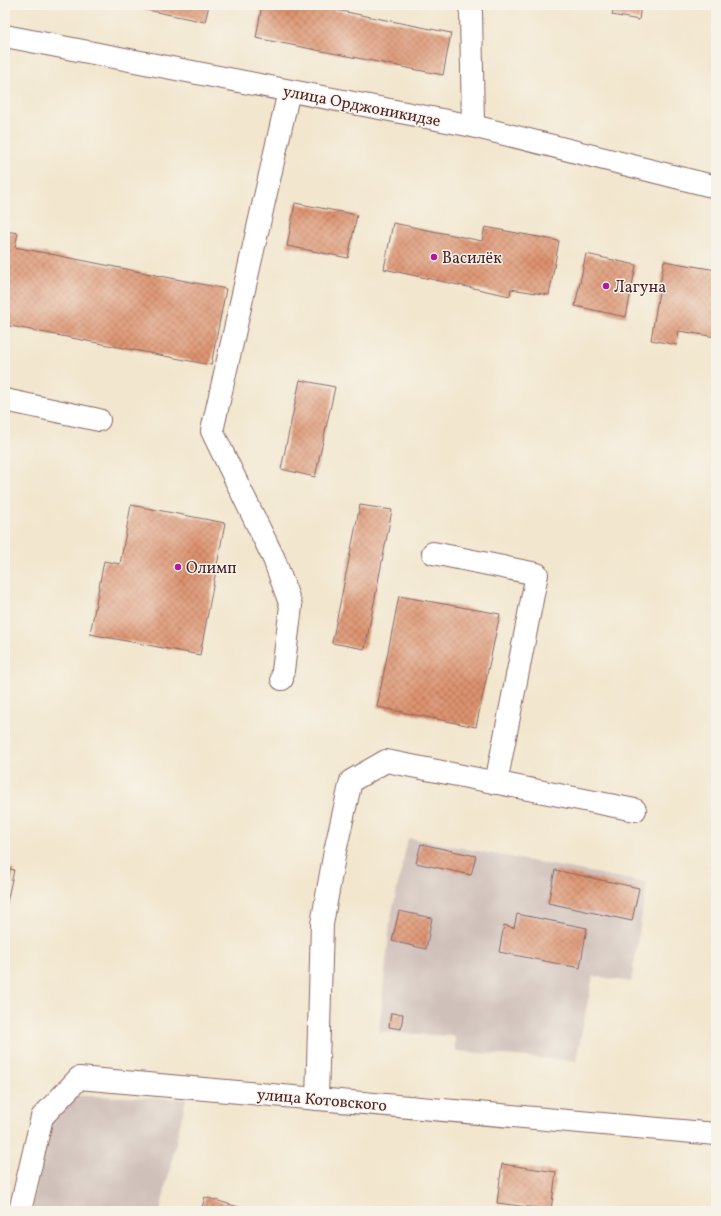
<svg xmlns="http://www.w3.org/2000/svg" width="721" height="1216" viewBox="0 0 721 1216" font-family="Vollkorn,serif">
<defs>
<pattern id="building-cross-hatch" width="8" height="8" patternUnits="userSpaceOnUse"><rect width="8" height="8" fill="#dd936f"/><path d="M0 0l8 8M0 8l8-8" fill="none" stroke="#b5775b"/></pattern>
</defs>
<rect width="100%" height="100%" fill="#f7f3e8"/>
<filter id="ink" filterUnits="userSpaceOnUse"><feTurbulence type="fractalNoise" baseFrequency=".025" numOctaves="2"/><feDisplacementMap in="SourceGraphic" scale="8" xChannelSelector="R" yChannelSelector="G"/><feConvolveMatrix kernelMatrix="1 2 1 2 8 2 1 2 1" color-interpolation-filters="sRGB"/></filter>
<filter id="wash" filterUnits="userSpaceOnUse"><feTurbulence type="fractalNoise" baseFrequency=".012" numOctaves="4" result="noise"/><feDisplacementMap in="SourceGraphic" scale="16" xChannelSelector="R" yChannelSelector="G"/><feGaussianBlur stdDeviation="0.9" result="paint"/><feColorMatrix in="noise" values="0 0 0 0 0 0 0 0 0 0 0 0 0 0 0 0 0 1.4 0 .05"/><feComposite in="paint" operator="in"/></filter>
<g filter="url(#wash)">
<rect width="100%" height="100%" fill="#f2e6ce"/>
<!-- industrial -->
<g fill="#cfc0ba">
<path d="M408,838l239,45 -16,99 -38,-6 -17,85 -121,-10v-15l-76,-4 11,-110z"/>
<path d="M55,1095l131,4 -26,112h-129z"/>
</g>
<g id="blocks">
<!-- building -->
<g fill="url(#building-cross-hatch)">
<path d="M123,5h86l-4,17z"/>
<path d="M262,5h49l140,28 -8,42 -187,-37z"/>
<path d="M614,5h27l-2,15 -27,-5z"/>
<path d="M295,203l62,12 -9,43 -61,-12z"/>
<path d="M393,223l89,18 3,-14 74,14 -10,54 -38,-6 -1,7 -126,-27z"/>
<path d="M5,231l13,2 -3,14 211,42 -15,76 -206,-40z"/>
<path d="M586,254l50,11 -10,52 -51,-11z"/>
<path d="M664,261l52,9v67l-37,-6 -2,14 -26,-5z"/>
<path d="M300,380l35,7 -20,90 -34,-8z"/>
<path d="M131,505l94,18 -25,132 -110,-21 14,-73 16,3z"/>
<path d="M360,505l32,5 -27,139 -33,-6z"/>
<path d="M399,596l101,18 -24,113 -99,-20z"/>
<path d="M421,844l55,12 -5,19 -55,-12z"/>
<path d="M5,868l9,2 -8,37h-1z"/>
<path d="M555,870l84,18 -7,33 -84,-18z"/>
<path d="M399,911l33,7 -6,31 -34,-8z"/>
<path d="M517,914l70,14 -7,40 -81,-16 5,-27 10,3z"/>
<path d="M391,1013l12,1 -2,15 -12,-2z"/>
<path d="M502,1164l54,8 -5,38 -54,-7z"/>
<path d="M205,1197l37,11 -1,3h-40z"/>
</g>
</g>
</g>
<g filter="url(#ink)">
<use href="#blocks" fill-opacity="0" stroke="#856564" stroke-width="1"/>
<g fill="none" stroke-linecap="round" stroke-linejoin="round">
<!-- minor casing -->
<g stroke="#856564" stroke-width="24">
<g id="minor">
<path d="M469,5l2,7 2,114"/>
<path d="M5,36l468,90 243,61"/>
<path d="M5,400l94,20"/>
<path d="M433,553l104,21 -41,209"/>
<path d="M282,679l9,-73 -17,-47 -62,-128 77,-340"/>
<path d="M317,1099l5,-175 13,-73 16,-70 35,-20 249,49"/>
<path d="M20,1211l22,-94 37,-39 637,56"/>
</g>
</g>
<!-- minor -->
<use href="#minor" stroke="#fff" stroke-width="22"/>
</g>
</g>
<!-- markers -->
<g fill="#b5179e" stroke="#f7f3e8" stroke-width="1.5">
<circle cx="434" cy="257" r="4"/>
<circle cx="606" cy="286" r="4"/>
<circle cx="178" cy="567" r="4"/>
</g>
<g text-anchor="middle" stroke-width="3" stroke-linejoin="round" paint-order="stroke">
<!-- street labels -->
<g font-size="16" fill="#4a1f2b" stroke="#f7f3e8">
<text transform="translate(362 105) rotate(11)" y="6">улица Орджоникидзе</text>
<text transform="translate(322 1099) rotate(5)" y="6">улица Котовского</text>
</g>
<!-- poi labels -->
<g font-size="16" fill="#4a1f2b" stroke="#f7f3e8" text-anchor="start">
<text x="442" y="263">Василёк</text>
<text x="614" y="292">Лагуна</text>
<text x="186" y="573">Олимп</text>
</g>
</g>
<!-- margin -->
<rect width="721" height="1216" fill="none" stroke="#f7f3e8" stroke-width="20"/>
</svg>
